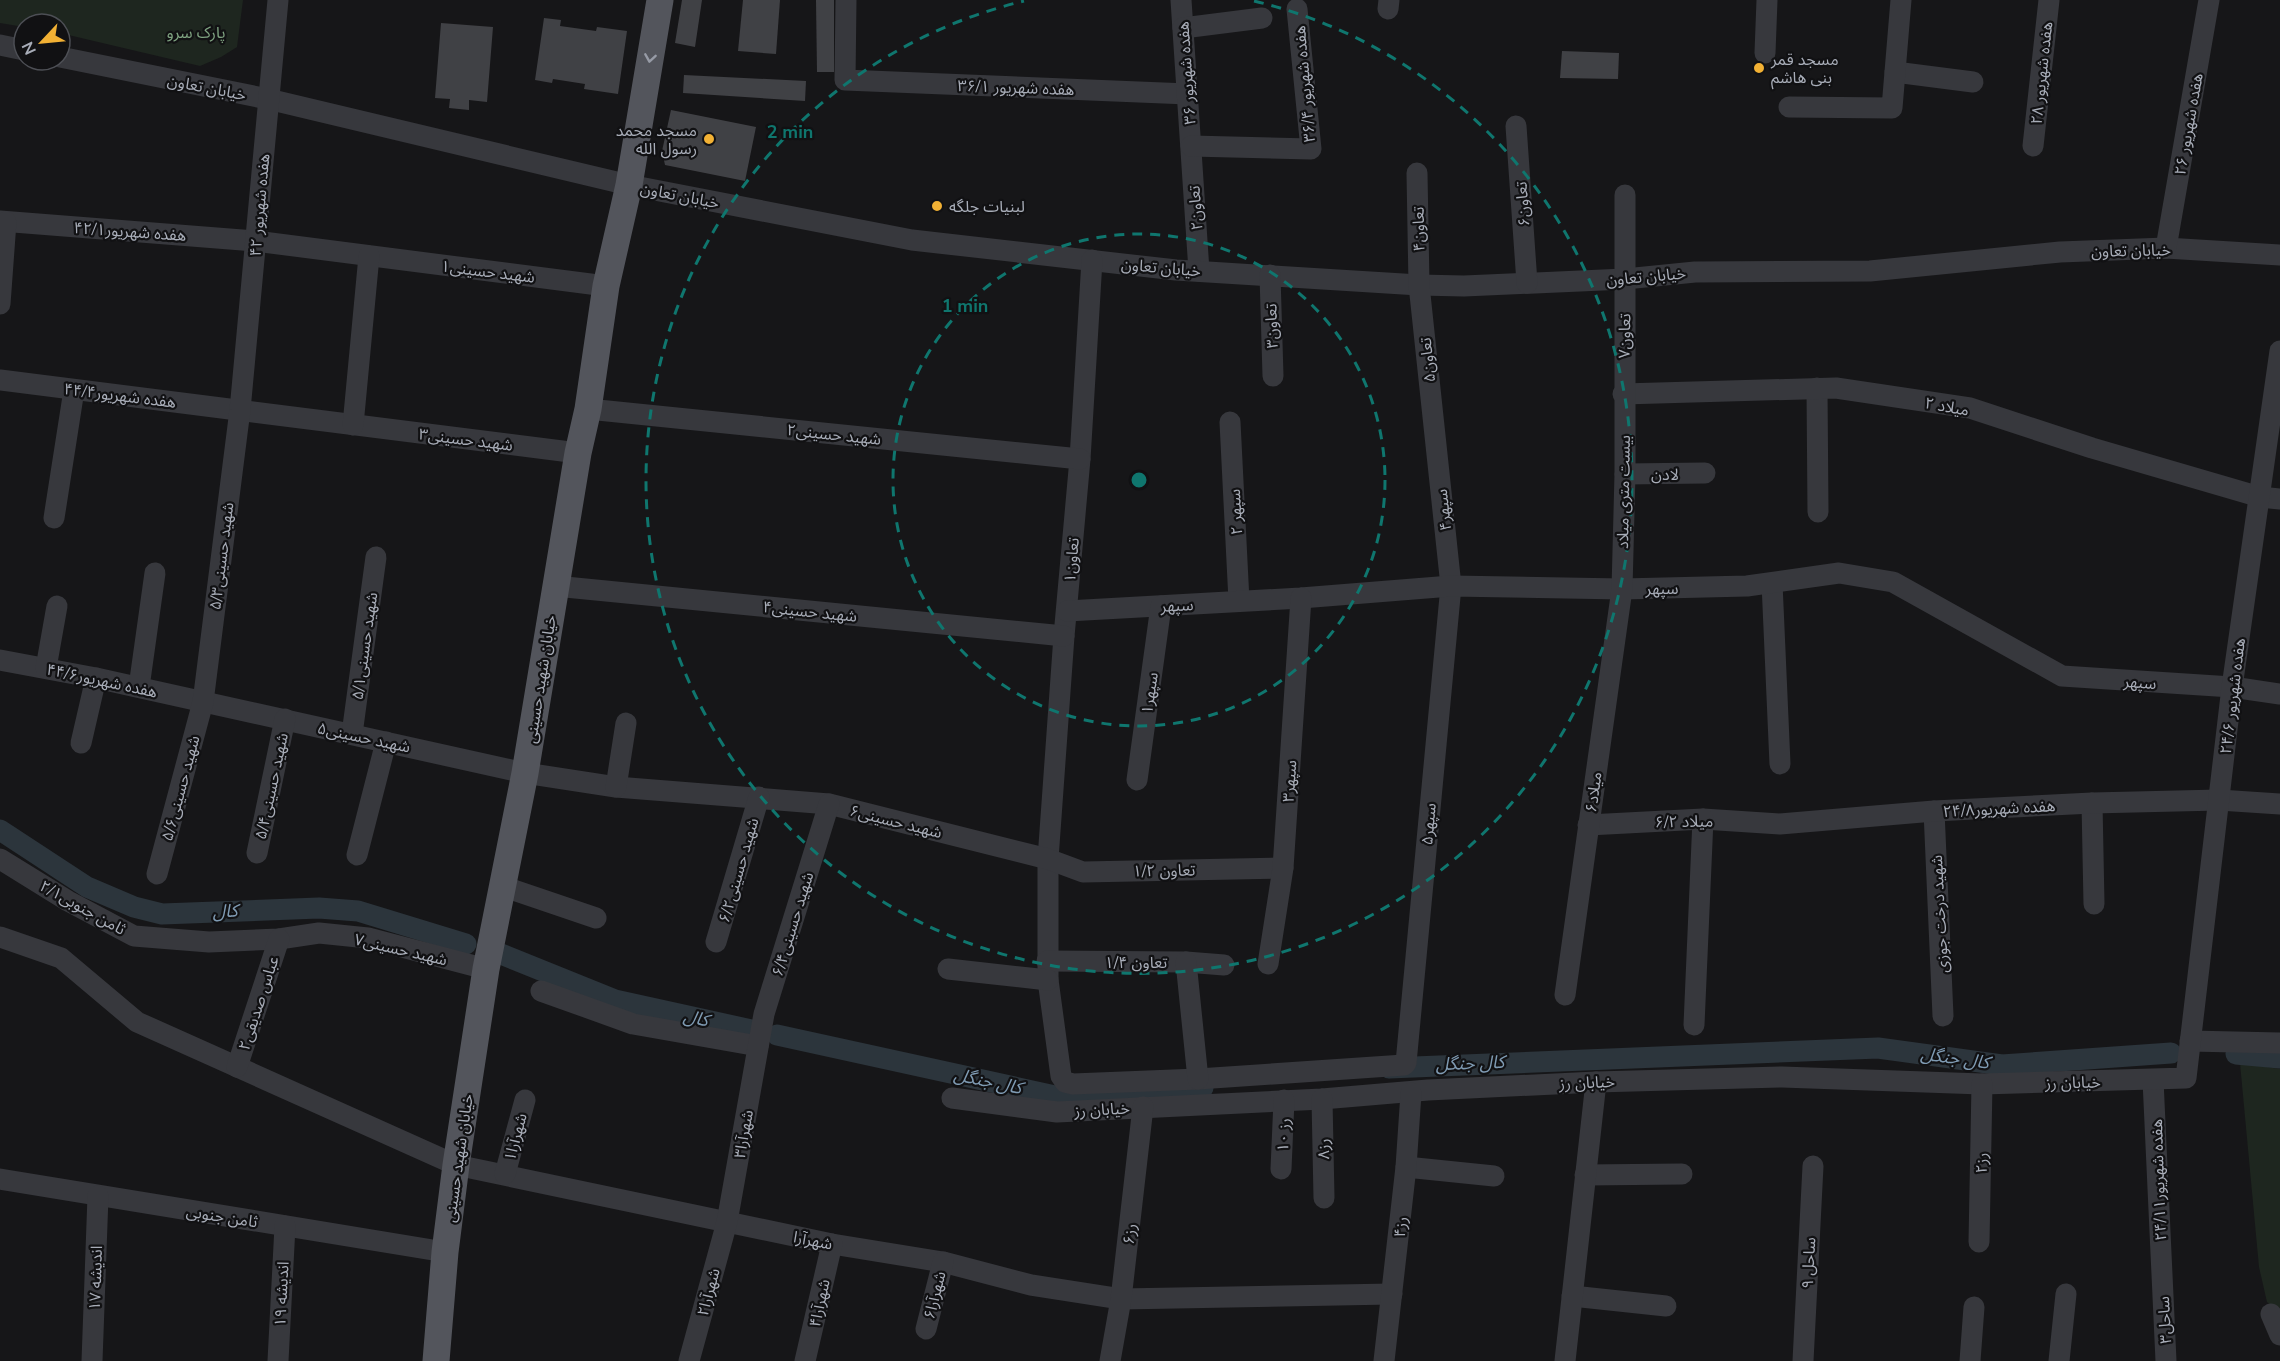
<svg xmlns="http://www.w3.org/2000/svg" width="2280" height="1361" viewBox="0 0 2280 1361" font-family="'Nunito Sans','Noto Sans Arabic',sans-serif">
<rect width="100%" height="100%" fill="#161618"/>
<!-- green -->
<g fill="#1e261f">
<path d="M0,0h243l-6,47 -16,10 -21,9 -140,-33v-9h-36v3l-24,-4z"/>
<path d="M2240,1063l40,6v244l-13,-11 -8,-35z"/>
</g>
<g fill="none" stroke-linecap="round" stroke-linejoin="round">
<!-- canal -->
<g stroke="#2c353c" stroke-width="21">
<path d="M0,830l87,57 47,20 28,7 157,-6 39,3 108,33"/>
<path d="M501,954l114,46 141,31"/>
<path d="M777,1035l301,66 125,-13"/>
<path d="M2236,1054l44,4"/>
<path d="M1389,1068l489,-20 124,17 169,-12"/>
</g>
</g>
<!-- building -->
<g fill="#404145">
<path d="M682,0h20l-7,47 -20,-4z"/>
<path d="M743,0h37l-4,54 -38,-3z"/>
<path d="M816,0h18v72h-17z"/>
<path d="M544,18l17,2 -1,6 36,5 1,-4 30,4 -9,63 -34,-5 1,-5 -32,-5 -1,4 -17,-3z"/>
<path d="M441,23l52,4 -6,75 -18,-2v10l-20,-2 1,-9 -15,-1z"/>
<path d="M1562,51l57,2 -1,26 -58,-1z"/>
<path d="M684,75l122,6 -1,20 -122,-8z"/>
<path d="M671,110l85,17 -11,54 -80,-16 -3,-14z"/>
</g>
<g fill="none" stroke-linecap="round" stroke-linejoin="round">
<!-- minor -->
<g stroke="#37383d" stroke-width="21">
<path d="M846,0l-1,80 343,14"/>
<path d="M1181,0l18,271"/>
<path d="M1388,9l1,-9"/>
<path d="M1183,28l79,-10"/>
<path d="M0,45l24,5"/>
<path d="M1765,53l2,-53"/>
<path d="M60,57l208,42 361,86 283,55 264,30 243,15 45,1 161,-7 70,-7 175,-1 190,-19 106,-4 114,7"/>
<path d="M1895,72l78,10"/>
<path d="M1789,107l103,1 9,-108"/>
<path d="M1516,126l11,157"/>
<path d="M1191,146l120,3 -14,-140"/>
<path d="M2033,146l16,-146"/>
<path d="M0,221l255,20 351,45"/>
<path d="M2166,248l43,-248"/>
<path d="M1092,260l-12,199 -16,177 -16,223v121l13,96 4,6 8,2 125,-5 206,-14 2,-2 45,-477 -32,-301 -2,-112"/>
<path d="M1270,275l3,101"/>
<path d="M0,304l6,-82"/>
<path d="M0,380l578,73"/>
<path d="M1817,388l1,124"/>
<path d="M1623,394l213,-6 134,20 122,40 168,49 20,2"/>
<path d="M588,409l492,50"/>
<path d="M1230,422l9,179"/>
<path d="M353,425l16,-169"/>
<path d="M1625,474l80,-1"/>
<path d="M54,518l20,-128"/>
<path d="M1772,583l8,181"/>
<path d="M555,586l509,50"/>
<path d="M1067,611l234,-13 150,-12 171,3 125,-3 92,-13 54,9 169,94 170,11 48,7"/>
<path d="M0,660l96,18 429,95 91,14 213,17 219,55 35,13 200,-4"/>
<path d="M46,668l11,-62"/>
<path d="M139,687l16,-114"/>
<path d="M352,734l24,-177"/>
<path d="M81,743l15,-65"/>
<path d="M1137,780l24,-174"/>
<path d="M616,787l10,-64"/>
<path d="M2092,803l2,101"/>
<path d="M1934,811l9,205"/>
<path d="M1588,825l115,-6 77,5 154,-13 158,-8 127,-3 61,4"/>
<path d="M257,853l28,-134"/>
<path d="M357,855l29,-113"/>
<path d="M0,859l68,42 66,35 75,6 70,-3 40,-6 49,5 118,31"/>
<path d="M157,874l46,-172 37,-292 38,-410"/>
<path d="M502,886l94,32"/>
<path d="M0,937l61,21 76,64 319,143 376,79 111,18 88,23 90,14 271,-5"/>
<path d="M716,942l43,-145"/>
<path d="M1047,961l139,1 38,3"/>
<path d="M1186,962l12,117"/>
<path d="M1268,964l15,-96 18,-270"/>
<path d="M948,969l100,11"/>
<path d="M541,991l92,33 125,22"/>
<path d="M1565,995l57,-406 3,-115v-279"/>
<path d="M1694,1025l9,-206"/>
<path d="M2190,1041l90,2"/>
<path d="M237,1067l42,-128"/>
<path d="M2153,1080l13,281"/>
<path d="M952,1098l105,14 265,-13 106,-9 168,-8 186,-5 200,7 204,-6 46,-391 48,-336"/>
<path d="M1322,1099l2,99"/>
<path d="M1406,1167l88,9"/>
<path d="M1281,1169l3,-69"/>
<path d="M505,1174l20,-74"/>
<path d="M1585,1175l97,-1"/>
<path d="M0,1179l445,73"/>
<path d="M1979,1242l3,-158"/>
<path d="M1572,1296l94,10"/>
<path d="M2271,1314l9,21"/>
<path d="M926,1329l17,-67"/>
<path d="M92,1361l6,-165"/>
<path d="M278,1361l7,-135"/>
<path d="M689,1361l38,-139 37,-208 65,-210"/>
<path d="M805,1361l27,-117"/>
<path d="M1110,1361l11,-62 22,-192"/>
<path d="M1384,1361l22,-194 5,-74"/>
<path d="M1565,1361l31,-279"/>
<path d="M1803,1361l10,-195"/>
<path d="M1970,1361l4,-54"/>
<path d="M2059,1361l7,-67"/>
</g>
<!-- major -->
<path stroke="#53555c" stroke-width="27" d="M436,1361l9,-109 11,-87 30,-196 39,-196 53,-320 10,-44 18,-123 23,-101 31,-185"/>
</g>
<!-- one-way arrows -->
<defs><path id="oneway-chevron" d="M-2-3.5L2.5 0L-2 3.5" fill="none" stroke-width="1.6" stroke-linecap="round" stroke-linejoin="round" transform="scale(1.5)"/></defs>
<use stroke="#979ba6" href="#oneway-chevron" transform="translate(650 58) rotate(99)"/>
<!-- distance rings -->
<g fill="none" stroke="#0f766e" stroke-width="3" stroke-dasharray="10 8">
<circle cx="1139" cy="480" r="246"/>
<path d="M1254 1A493 493 0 1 1 1024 1"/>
</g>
<!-- markers -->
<g fill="#f2b134" stroke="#111113" stroke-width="2">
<circle cx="1759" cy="68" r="6"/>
<circle cx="709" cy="139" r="6"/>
<circle cx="937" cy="206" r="6"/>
</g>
<g text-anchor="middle" stroke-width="4.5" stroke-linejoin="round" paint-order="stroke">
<!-- park labels -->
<g font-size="16" fill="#7fa381" stroke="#111113">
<text x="196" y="38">پارک سرو</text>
</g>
<!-- poi labels -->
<g font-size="16" fill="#a8adb8" stroke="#111113" text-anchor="start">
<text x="1771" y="65">مسجد قمر<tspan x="1771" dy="18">بنی هاشم</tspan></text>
<text x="697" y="136" text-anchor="end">مسجد محمد<tspan x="697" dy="18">رسول الله</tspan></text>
<text x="949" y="212">لبنیات جلگه</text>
</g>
<!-- street labels -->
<g font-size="16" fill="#a8adb8" stroke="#111113">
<text transform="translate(1186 73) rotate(-94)" y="6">هفده شهریور ۳۶</text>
<text transform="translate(2041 73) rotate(-84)" y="6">هفده شهریور ۲۸</text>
<text transform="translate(1304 84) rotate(-95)" y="6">هفده شهریور ۳۶/۴</text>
<text transform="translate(207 87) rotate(11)" y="6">خیابان تعاون</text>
<text transform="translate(1016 87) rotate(2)" y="6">هفده شهریور ۳۶/۱</text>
<text transform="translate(2188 124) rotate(-80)" y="6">هفده شهریور ۲۶</text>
<text transform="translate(680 195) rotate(11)" y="6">خیابان تعاون</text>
<text transform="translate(1522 204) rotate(-94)" y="6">تعاون۶</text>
<text transform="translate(259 205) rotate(-85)" y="6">هفده شهریور ۴۲</text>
<text transform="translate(1195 208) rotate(-94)" y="6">تعاون۲</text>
<text transform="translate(1418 229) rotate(-91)" y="6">تعاون۴</text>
<text transform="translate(130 231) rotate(4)" y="6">هفده شهریور۴۲/۱</text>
<text transform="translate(2131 250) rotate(-1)" y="6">خیابان تعاون</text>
<text transform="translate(1161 267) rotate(5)" y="6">خیابان تعاون</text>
<text transform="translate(488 271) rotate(7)" y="6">شهید حسینی۱</text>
<text transform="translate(1646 276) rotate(-5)" y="6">خیابان تعاون</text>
<text transform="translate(1271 326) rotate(-92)" y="6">تعاون۳</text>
<text transform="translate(1624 336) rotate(-89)" y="6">تعاون۷</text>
<text transform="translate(1427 360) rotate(-96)" y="6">تعاون۵</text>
<text transform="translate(120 395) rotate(7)" y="6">هفده شهریور۴۴/۴</text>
<text transform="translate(1947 406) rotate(10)" y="6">میلاد ۲</text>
<text transform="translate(834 434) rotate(6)" y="6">شهید حسینی۲</text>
<text transform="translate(466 439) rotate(7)" y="6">شهید حسینی۳</text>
<text x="1665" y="480">لادن</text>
<text transform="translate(1623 492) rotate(-89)" y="6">بیست متری میلاد</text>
<text transform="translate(1443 510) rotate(-96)" y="6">سپهر۴</text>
<text transform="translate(1235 512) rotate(-93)" y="6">سپهر ۲</text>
<text transform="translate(221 556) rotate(-83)" y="6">شهید حسینی۵/۳</text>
<text transform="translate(1071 560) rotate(-85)" y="6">تعاون۱</text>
<text transform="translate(1662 588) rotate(-1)" y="6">سپهر</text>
<text transform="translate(1177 605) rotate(-3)" y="6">سپهر</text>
<text transform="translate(810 611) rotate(6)" y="6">شهید حسینی۴</text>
<text transform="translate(364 646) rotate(-82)" y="6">شهید حسینی۵/۱</text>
<text transform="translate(540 679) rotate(-81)" y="6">خیابان شهید حسینی</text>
<text transform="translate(102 680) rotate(12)" y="6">هفده شهریور۴۴/۶</text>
<text transform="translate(2140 682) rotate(4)" y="6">سپهر</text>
<text transform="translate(1149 693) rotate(-82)" y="6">سپهر۱</text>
<text transform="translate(2232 696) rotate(-83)" y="6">هفده شهریور ۲۴/۶</text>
<text transform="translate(364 737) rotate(12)" y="6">شهید حسینی۵</text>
<text transform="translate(1289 781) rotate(-86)" y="6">سپهر۳</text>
<text transform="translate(271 786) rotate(-78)" y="6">شهید حسینی۵/۴</text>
<text transform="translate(180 788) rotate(-75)" y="6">شهید حسینی۵/۶</text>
<text transform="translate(1593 792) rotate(-82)" y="6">میلاد۶</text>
<text transform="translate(1999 808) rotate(-3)" y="6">هفده شهریور۲۴/۸</text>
<text transform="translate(896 821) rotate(14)" y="6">شهید حسینی۶</text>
<text transform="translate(1684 821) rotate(-1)" y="6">میلاد ۶/۲</text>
<text transform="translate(1428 824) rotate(-85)" y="6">سپهر۵</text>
<text transform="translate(738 870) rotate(-74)" y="6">شهید حسینی۶/۲</text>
<text transform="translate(1164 870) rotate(-1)" y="6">تعاون ۱/۲</text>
<text transform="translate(83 907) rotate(29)" y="6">ثامن جنوبی۲/۱</text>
<text transform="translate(1939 914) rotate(-93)" y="6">شهید درخت جوزی</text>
<text transform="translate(792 924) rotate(-73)" y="6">شهید حسینی۶/۴</text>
<text transform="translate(401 949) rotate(13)" y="6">شهید حسینی۷</text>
<text x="1136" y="968">تعاون ۱/۴</text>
<text transform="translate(258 1003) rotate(-72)" y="6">عباس صدیقی۲</text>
<text transform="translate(1587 1082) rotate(-2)" y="6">خیابان رز</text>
<text transform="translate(2073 1082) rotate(-1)" y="6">خیابان رز</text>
<text transform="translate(1102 1109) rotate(-3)" y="6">خیابان رز</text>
<text transform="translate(743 1134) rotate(-80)" y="6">شهرآرا۳</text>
<text transform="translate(1283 1135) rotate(-87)" y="6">رز ۱۰</text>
<text transform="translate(515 1137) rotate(-75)" y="6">شهرآرا۱</text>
<text transform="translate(1323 1149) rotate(-91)" y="6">رز۸</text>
<text transform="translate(458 1158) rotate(-82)" y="6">خیابان شهید حسینی</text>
<text transform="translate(1981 1163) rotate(-89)" y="6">رز۲</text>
<text transform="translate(2158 1180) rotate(-92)" y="6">هفده شهریور۲۴/۱۱</text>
<text transform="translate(222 1216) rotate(9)" y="6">ثامن جنوبی</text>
<text transform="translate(1400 1227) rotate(-84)" y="6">رز۴</text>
<text transform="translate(1129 1234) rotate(-84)" y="6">رز۶</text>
<text transform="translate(813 1240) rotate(11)" y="6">شهرآرا</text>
<text transform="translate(1808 1263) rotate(-87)" y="6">ساحل ۹</text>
<text transform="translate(95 1278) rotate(-88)" y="6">اندیشه ۱۷</text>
<text transform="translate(708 1292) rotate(-75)" y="6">شهرآرا۲</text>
<text transform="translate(281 1294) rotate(-87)" y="6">اندیشه ۱۹</text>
<text transform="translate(934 1295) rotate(-76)" y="6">شهرآرا۶</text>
<text transform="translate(819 1303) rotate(-78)" y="6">شهرآرا۴</text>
<text transform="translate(2164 1320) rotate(-93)" y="6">ساحل۳</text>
</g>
<!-- water labels -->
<g font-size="18" font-style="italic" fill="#7f9bb3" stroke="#111113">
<text transform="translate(225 911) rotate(-2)" y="6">کال</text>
<text transform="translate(696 1018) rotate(12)" y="6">کال</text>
<text transform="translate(1955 1058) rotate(8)" y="6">کال جنگل</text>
<text transform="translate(1470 1063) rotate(-2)" y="6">کال جنگل</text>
<text transform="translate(988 1081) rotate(12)" y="6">کال جنگل</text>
</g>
</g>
<circle cx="1139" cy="480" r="9" fill="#0f766e" stroke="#111113" stroke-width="3"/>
<g font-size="18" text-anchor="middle" font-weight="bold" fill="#0f766e" stroke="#111113" stroke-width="4.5" stroke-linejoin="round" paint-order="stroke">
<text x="790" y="138">2 min</text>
<text x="965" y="312">1 min</text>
</g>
<!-- north arrow -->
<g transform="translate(42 42) rotate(244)"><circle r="28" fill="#111113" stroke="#4d4f55" stroke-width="1.5"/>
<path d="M0-4.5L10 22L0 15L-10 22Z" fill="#f2b134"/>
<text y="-9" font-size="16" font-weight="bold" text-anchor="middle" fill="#a8adb8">N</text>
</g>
</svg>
